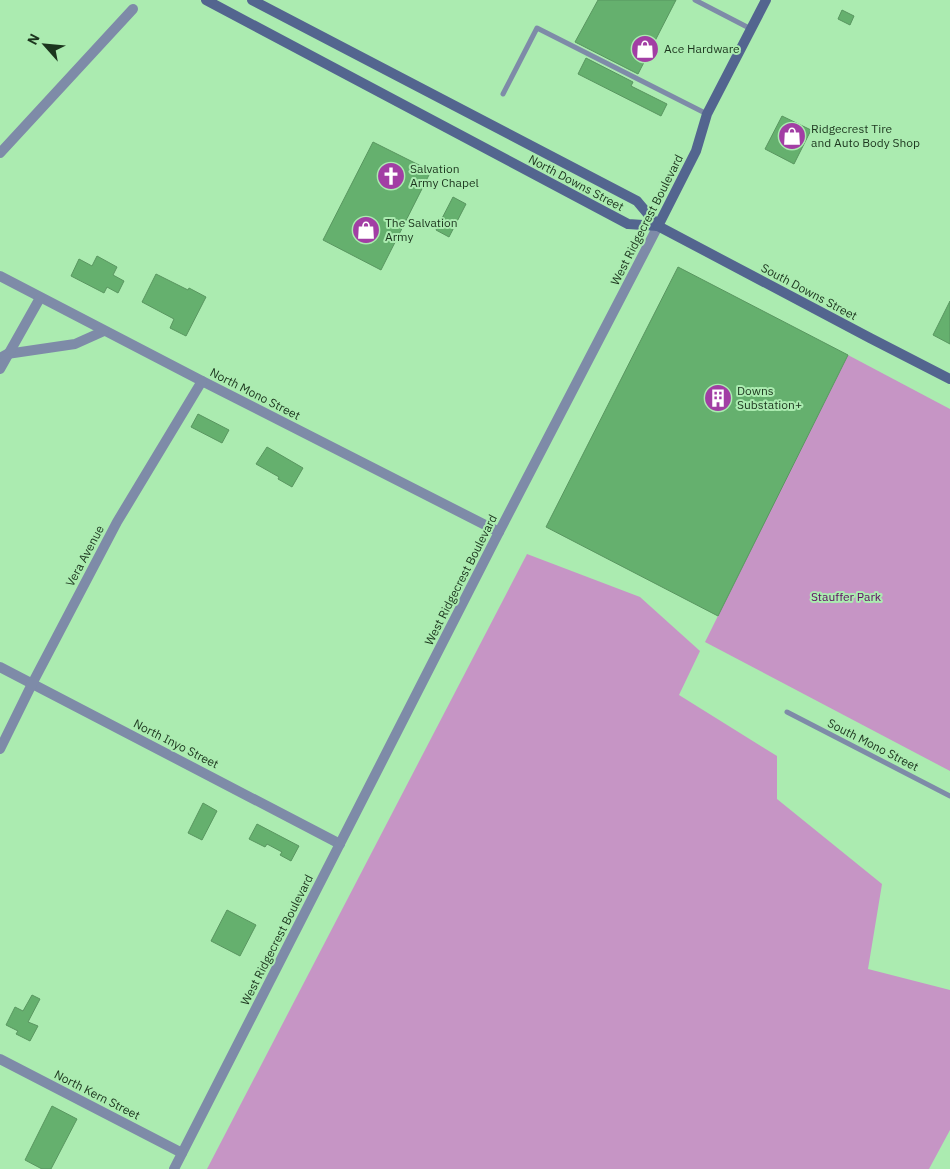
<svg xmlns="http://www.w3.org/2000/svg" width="950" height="1169" viewBox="0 0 950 1169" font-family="'IBM Plex Sans',sans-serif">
<rect width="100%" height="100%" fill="#abebb0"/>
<!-- green -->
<g fill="#c695c5">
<path d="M848,355l102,54v362l-245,-129z"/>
<path d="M527,554l113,43 60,54 -21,44 98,61v43l105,85 -14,85 82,21v140l-21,39h-722z"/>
</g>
<!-- building -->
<g fill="#65b06e" stroke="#599660">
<path d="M598,0h78l-38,74 -63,-32z"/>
<path d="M842,10l12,6 -4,9 -12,-6z"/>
<path d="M586,58l47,24 -2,4 36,18 -6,12 -83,-42z"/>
<path d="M782,116l29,14 -17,34 -29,-15z"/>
<path d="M373,142l58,29 -50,99 -58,-30z"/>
<path d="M453,197l13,7 -17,33 -13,-7z"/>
<path d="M97,256l20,11 -4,8 11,6 -6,12 -11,-6 -3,6 -33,-17 8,-17 13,7z"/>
<path d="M678,267l170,88 -130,261 -172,-89z"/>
<path d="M156,274l32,16 1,-2 17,9 -20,39 -16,-8 4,-9 -32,-17z"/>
<path d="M950,301v43l-17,-9z"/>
<path d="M198,414l31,16 -7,13 -31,-16z"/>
<path d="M267,447l36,21 -11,19 -14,-8 1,-2 -23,-13z"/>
<path d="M203,803l14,8 -15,29 -14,-7z"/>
<path d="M257,824l42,22 -8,15 -11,-6 2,-3 -15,-8 -2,3 -16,-8z"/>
<path d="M227,910l29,15 -16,31 -29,-15z"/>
<path d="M32,995l8,4 -12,23 10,4 -8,15 -14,-7 2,-3 -12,-6 9,-18 8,4z"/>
<path d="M52,1106l25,13 -26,50h-9l-17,-9z"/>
</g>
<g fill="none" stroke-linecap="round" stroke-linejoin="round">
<!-- service -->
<g stroke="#7e8ba8" stroke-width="5">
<path d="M695,0l56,29"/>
<path d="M503,94l34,-66 170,86"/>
<path d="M787,712l163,84"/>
</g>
<!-- minor -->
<g stroke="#7e8ba8" stroke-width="10">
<path d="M0,153l133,-144"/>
<path d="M0,276l202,105 297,151"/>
<path d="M0,358l7,-4 68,-10 29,-13"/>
<path d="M0,369l40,-71"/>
<path d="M0,667l340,177"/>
<path d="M0,749l32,-65 85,-162 85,-141"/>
<path d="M0,1059l182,94"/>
</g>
<!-- tertiary -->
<path stroke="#7e8ba8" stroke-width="10" d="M174,1169l325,-637 159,-306"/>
<!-- secondary -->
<g stroke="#53658f" stroke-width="10">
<path d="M206,0l422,224 30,2"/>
<path d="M252,0l385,201 21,25 212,112 80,41"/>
<path d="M658,226l38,-75 11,-37 59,-114"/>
</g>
</g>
<!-- icons -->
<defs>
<g id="shop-disc" transform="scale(1.4375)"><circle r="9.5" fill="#a23ea4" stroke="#abebb0"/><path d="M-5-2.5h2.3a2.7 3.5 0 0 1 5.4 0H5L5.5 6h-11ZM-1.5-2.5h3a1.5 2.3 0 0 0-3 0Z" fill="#fff"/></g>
<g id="church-disc" transform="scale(1.4375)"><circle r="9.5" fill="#a23ea4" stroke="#abebb0"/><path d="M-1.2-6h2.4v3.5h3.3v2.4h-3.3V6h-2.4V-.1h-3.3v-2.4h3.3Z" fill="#fff"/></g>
<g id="building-disc" transform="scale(1.4375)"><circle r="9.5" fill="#a23ea4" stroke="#abebb0"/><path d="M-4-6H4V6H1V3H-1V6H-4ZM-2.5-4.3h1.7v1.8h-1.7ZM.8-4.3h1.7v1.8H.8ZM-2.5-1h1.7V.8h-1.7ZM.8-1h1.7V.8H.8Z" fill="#fff"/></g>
</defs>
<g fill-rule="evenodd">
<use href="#shop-disc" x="645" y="49"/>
<use href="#shop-disc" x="792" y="136"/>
<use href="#church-disc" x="391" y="176"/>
<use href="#shop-disc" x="366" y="230"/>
<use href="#building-disc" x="718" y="398"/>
</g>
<g text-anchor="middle" stroke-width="4" stroke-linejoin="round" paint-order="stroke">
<!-- poi labels -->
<g font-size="12" fill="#1c351e" stroke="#abebb0" text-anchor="start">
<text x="664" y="53">Ace Hardware</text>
<text x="811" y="133">Ridgecrest Tire<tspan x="811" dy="14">and Auto Body Shop</tspan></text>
<text x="410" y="173">Salvation<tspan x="410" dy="14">Army Chapel</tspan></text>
<text x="385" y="227">The Salvation<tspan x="385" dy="14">Army</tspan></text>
<text x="737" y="395">Downs<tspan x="737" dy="14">Substation+</tspan></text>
</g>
<!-- street labels -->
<g font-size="12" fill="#1c351e" stroke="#abebb0">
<text transform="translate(576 183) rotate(28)" y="4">North Downs Street</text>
<text transform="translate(647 220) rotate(-63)" y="4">West Ridgecrest Boulevard</text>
<text transform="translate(809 292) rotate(28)" y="4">South Downs Street</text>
<text transform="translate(255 394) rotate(27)" y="4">North Mono Street</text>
<text transform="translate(85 556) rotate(-62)" y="4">Vera Avenue</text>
<text transform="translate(461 580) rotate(-63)" y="4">West Ridgecrest Boulevard</text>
<text transform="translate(176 744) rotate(27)" y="4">North Inyo Street</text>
<text transform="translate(873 745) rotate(27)" y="4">South Mono Street</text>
<text transform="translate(277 940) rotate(-63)" y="4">West Ridgecrest Boulevard</text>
<text transform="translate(97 1095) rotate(27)" y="4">North Kern Street</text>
</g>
<!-- park labels -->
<g font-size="12" fill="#5f0b62" stroke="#abebb0">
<text x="846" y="601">Stauffer Park</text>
</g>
</g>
<!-- north arrow -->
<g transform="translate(45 45) rotate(297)" stroke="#abebb0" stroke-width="4" paint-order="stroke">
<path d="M0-4L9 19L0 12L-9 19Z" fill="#1c351e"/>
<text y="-8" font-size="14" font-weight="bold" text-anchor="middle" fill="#1c351e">N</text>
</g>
</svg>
